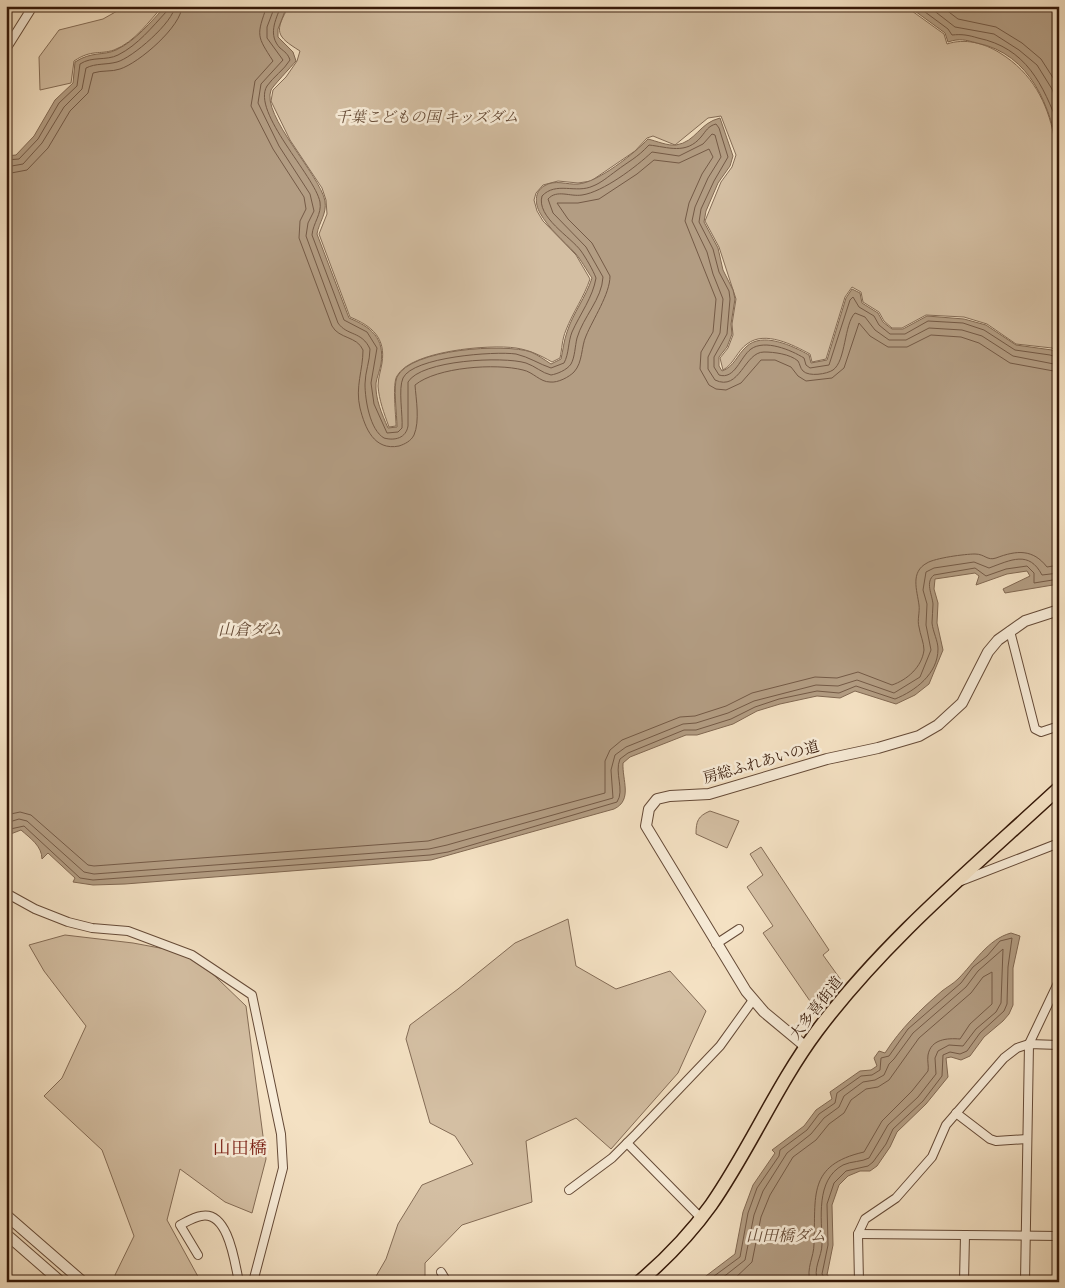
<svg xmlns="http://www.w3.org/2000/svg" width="1065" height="1288" viewBox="0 0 1065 1288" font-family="'IM FELL French Canon','Noto Serif JP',serif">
<rect width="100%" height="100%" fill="#f4e1c3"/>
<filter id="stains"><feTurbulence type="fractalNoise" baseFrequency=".004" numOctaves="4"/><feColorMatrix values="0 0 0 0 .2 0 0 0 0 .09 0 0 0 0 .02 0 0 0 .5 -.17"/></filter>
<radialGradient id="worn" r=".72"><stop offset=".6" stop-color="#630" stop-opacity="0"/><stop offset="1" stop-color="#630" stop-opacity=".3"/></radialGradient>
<!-- green -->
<g fill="#d4bfa3" stroke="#846c56">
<path d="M126,6h37c-14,15 -28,36 -49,44 -15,5 -22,-1 -40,11l-3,22 -31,7 -1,-33 20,-27 44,-11z"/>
<path d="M289,6h616l39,28 3,10c18,-6 37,-1 53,9 65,40 59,119 59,186 0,38 0,76 0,114l-7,-5 -36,-4 -29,-20 -23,-7 -38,-2 -24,13h-10l-8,-7 -5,-9 -16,-10 -2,-10 -9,-5 -7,10 -19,62 -14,3 -2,-8c-17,-9 -45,-24 -63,-10 -10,7 -13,20 -24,26l-3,-12 8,-10 5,-13 -1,-11 4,-25 -17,-52 -14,-26 16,-39 11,-15 4,-12 -15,-39 -13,2 -33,27 -22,-9 -6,2 -12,13 -44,30 -13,2 -20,-2 -15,4 -7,8 -2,7 3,11 6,10 33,34 14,24c-6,18 -17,33 -24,51 -4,9 -4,19 -6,28l-8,4c-12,-7 -23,-12 -36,-14 -27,-4 -106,3 -119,28 -5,8 -1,39 -1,50l-7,1c-5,-14 -10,-27 -11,-41 0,-8 3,-16 4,-23 4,-25 -10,-37 -32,-46l-31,-83 8,-20 -1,-14 -4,-12 -32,-48 -19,-39 2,-11 13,-13 11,-16 3,-10c-24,-15 -26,-19 -11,-45z"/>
<path d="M710,811l29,10 -12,27 -31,-14c0,-13 2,-18 14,-23z"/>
<path d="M761,847l68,103 -6,5 23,32 -25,30 -58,-84 10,-7 -26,-39 16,-12 -13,-21z"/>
<path d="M568,919l8,47 40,23 54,-18 36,40 -28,62 -67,76 -35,-31 -50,23 6,61 -70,23 -37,38v19h-48l-2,-4 11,-19 12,-35 24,-39 51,-21 -18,-28 -25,-13 -24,-84 4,-14 48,-36 57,-46z"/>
<path d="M65,935l68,8 59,11 54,52 20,153 -14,54 -27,-11 -45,-33 -13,51 34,62h-85l-1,-7 19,-39 -32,-86 -58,-54 18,-18 24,-52 -42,-55 -15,-26z"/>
</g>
<!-- water -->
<g fill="#b39d83" stroke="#816852">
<path d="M166,6h121l-9,23v8l15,15 3,9c-5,6 -24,26 -25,29 -10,25 49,85 54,111 2,13 -6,21 -8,33l32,84c22,9 36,20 32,46 -1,6 -4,13 -5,19 -1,16 6,31 12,45l9,-1c0,-12 -4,-41 0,-50 13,-28 108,-34 134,-25 7,3 14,8 20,12l10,-5c2,-9 3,-19 6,-27 6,-19 19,-35 25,-54 -5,-7 -12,-20 -17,-25 -12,-13 -26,-24 -35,-40 -5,-9 -6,-21 4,-27 11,-7 23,-1 34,-2 19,-1 57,-31 70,-45 8,2 20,7 28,6 20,-3 23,-22 44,-27l13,38 -3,10 -12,17 -12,28 -2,11 14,26 5,22 10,20 2,9 -4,25 1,10 -5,13 -8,10v9l3,5c12,-4 15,-16 24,-24 16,-16 47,-1 63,8l2,8 16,-3 19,-62 6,-9 8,4 2,10 16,10 5,9 9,7h11l24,-13 37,3 22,6 30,20 36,5 7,5v229l-54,9 -2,-4 27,-13 -3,-5 -20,3 -31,11 3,-9 -4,-3 -40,6 -1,10 4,14 -1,20 6,27 -14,34 -14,11 -19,9 -41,-13 -15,7 -23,-2 -37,8 -23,7 -24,13 -36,11h-11l-56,22 -7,6c-1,17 10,37 -9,46l-183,51 -306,24 -32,1 -20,-3 2,-4 -27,-25 -6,6c0,-13 -12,-21 -21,-29l-13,5 -2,-4v-675l10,-1 18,-19 21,-36 18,-17 2,-21c17,-11 28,-6 41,-12 21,-10 34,-28 50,-44z"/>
<path d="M908,6h151v150c-8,-49 -28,-102 -82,-113 -12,-3 -17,-5 -29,-1l-3,-9z"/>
<path d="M1011,933l9,3 -7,32v37l-4,9 -6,7 -19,16 -14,19 -9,4 -10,-3 -5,1 2,19 -22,27 -29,28 -7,15 -13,19 -7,5h-10l-12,5 -9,9 -7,20 1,40 -6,30 10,7h-139l37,-28 8,-42 10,-27 22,-32 -3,-3 32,-24 12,-16 16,-11 -2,-7 30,-21 11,-1 6,-4 -3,-8 5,-7 6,2c16,-25 35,-43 57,-62 5,-4 11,-7 16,-12 16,-16 30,-40 53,-46z"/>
</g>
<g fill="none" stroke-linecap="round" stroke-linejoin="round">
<!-- shore -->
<g stroke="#745a46" stroke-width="1">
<path d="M267,6c-11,30 -10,30 6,55l-18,20 -4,25 22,43 31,48 2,12 -6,12 -1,17 33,88c7,13 25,10 31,24 0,20 -8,37 -3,58 5,20 14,43 39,38 6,-2 12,-5 15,-11 6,-14 2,-36 1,-50 22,-18 81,-22 108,-15 10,2 17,12 27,12 8,1 19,-5 24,-10 9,-10 7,-25 12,-36 7,-17 24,-42 24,-60l-18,-33 -24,-24 -11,-16h21l21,-4 38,-25 17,-14 25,3 30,-14 4,8 -11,17 -13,29 -4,18 31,78 -3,33 -12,20 -1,17 9,16 7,4 10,1 15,-7 20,-23h14l16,7 7,9 8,5 26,-3 12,-10 15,-45 11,13 18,11h19l24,-12 30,2 18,6 31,20 49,9"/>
<path d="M275,6l-8,21v11l16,22 -22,24 -3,19 21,43 31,48 4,17 -6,12 -2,13 32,87c9,13 24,8 32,26 0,12 -5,23 -5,35 0,16 5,46 19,54 11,3 22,0 24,-12v-44c13,-22 95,-26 118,-19 9,3 16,10 25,12 6,-1 16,-5 20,-11 4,-7 4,-18 6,-26 6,-21 25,-39 26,-61l-17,-30 -33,-34 -5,-14c9,-10 22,-2 34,-4 21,-3 54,-28 70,-43l27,4 24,-12 9,-10 3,1 6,22 -13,21 -13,29 -3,14 15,31 6,22 10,25 -3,34 -12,24v12l7,11c25,12 29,-28 49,-28 10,0 26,2 34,9 2,3 2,7 5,10 6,6 24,3 30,-1 13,-9 11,-46 22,-57l10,4 10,13 14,10h17l23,-12 33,2 20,6 31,20 46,9"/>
<path d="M281,6c-6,15 -13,29 -1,42 5,4 8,6 10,12 -6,10 -17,17 -23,26 -16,26 48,90 53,116 2,12 -7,21 -8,33l32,85 23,12 10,16 -6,35 3,21 13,29 11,-1 4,-4c1,-13 -4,-39 1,-50 10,-21 91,-27 113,-24 13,3 23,10 35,14l13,-5c5,-9 4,-21 8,-31 8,-18 21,-35 24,-54 -3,-8 -10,-20 -15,-27 -10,-14 -45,-34 -39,-55 14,-15 34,-2 51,-10 8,-3 16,-10 23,-15 13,-10 21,-13 33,-26 19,2 37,10 52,-8 5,-6 7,-11 15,-13l3,4 9,29 -14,24 -13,28 -2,13 14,27 6,23 10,19 1,8 -3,35 -13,23v10l5,8c16,5 21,-18 32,-26 14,-10 40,1 53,9l2,7 4,3 19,-3 21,-65 3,-3 6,10 15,9 5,9 11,9h15l23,-13 35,2 21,7 31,20 35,5 9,3"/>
<path d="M917,6l31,23 4,6c10,-1 16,0 26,3 48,10 65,46 81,89"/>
<path d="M928,6l27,21 39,7 25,16 18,15 15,24 7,19"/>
<path d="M941,6l17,13 38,8 26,16 19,16 18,28"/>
<path d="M6,160l13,-1 19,-20 21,-36 18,-17 3,-22c12,-8 26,-3 38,-9 20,-10 34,-28 49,-44l2,-5"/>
<path d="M6,167l17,-3 19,-21 22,-36 18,-18 4,-21c10,-5 20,-3 31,-6 15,-4 57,-40 58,-56"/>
<path d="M6,174l21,-4 21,-22 22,-37 18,-18 5,-20c9,-3 19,-1 27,-4 19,-6 62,-43 62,-63"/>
<path d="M6,815l14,-3 11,3 57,50 6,1 334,-25 177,-48v-32l5,-11 12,-10 58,-23 15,-1 31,-10 26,-13 63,-16 22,1 21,-6 34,13c15,-5 30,-18 32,-35 0,-7 -4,-16 -5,-23 -2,-7 1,-15 0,-22 -2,-15 -9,-33 8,-42 8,-5 38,-9 48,-9 10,0 12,7 21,4 21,-8 37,-9 51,9l12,-2"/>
<path d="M6,823l13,-4 8,2 57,51 10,2 335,-25 18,-4 166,-47 -2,-28 4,-15 11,-8 57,-23 13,-1 32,-10 26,-12 62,-16 22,1 19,-6 37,13 26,-16 11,-27 -5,-25 1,-21 -4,-14 3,-18 8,-4 40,-6 15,6c22,-8 40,-18 53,7l17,-2"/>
<path d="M6,830l18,-4 56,52 13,2 337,-25 18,-3 169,-50c8,-12 -3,-29 3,-43l8,-6 56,-23h12l35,-11 24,-12 24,-8 38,-8 22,2 17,-7 39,13c20,-8 43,-25 43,-50 0,-8 -5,-17 -6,-26 0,-6 1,-13 1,-19 -1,-10 -8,-22 1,-29l41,-7 11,8 20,-7 21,-3 7,7v10l25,-4"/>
<path d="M706,1282l34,-25 8,-44 9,-25 22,-32 1,-6 27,-20 12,-16 16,-11 2,-10 24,-17 11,-1 8,-5 1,-12 8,-2 19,-27 53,-46 12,-16 14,-11 13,-15 12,-3 -4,29 -1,37 -3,7 -24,22 -13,18 -7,3 -10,-2 -7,3 -1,21 -19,25 -30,28 -7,15 -13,18 -5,4 -22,5 -12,12 -7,21 1,41 -6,29 5,8"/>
<path d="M717,1282l28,-22 9,-45 9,-24 24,-38 24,-19 13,-16 15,-11 5,-11 19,-14 12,-2 9,-5 5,-11 5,-5 19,-26 53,-46 12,-16 25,-22 -2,54 -5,9 -20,17 -13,17 -14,-1 -11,6 -3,7 1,16 -18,23 -30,28 -19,33c-7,4 -18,3 -26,7 -28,15 -21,54 -21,79 0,13 -10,25 -4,38"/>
<path d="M731,1282l21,-20 9,-45 9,-22 23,-38 23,-17 13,-16 15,-11 7,-13 15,-11 12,-2 11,-7 30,-42 52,-45 12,-16 9,-5v32l-22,20 -10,15c-13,-1 -29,0 -32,16 -1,6 1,11 0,16l-16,20 -30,30 -18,31c-57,13 -48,44 -50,92 0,13 -8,24 -4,38"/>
</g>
<!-- minor casing -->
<g stroke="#654a37" stroke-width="10">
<g id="minor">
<path d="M6,49l27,-43"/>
<path d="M1010,631l25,98 6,3 18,-6"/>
<path d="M961,881l98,-38"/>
<path d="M6,893l29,16 33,13 24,6 36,3 64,24 60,40 29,139 2,34 -30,114"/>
<path d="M716,944l23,-15"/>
<path d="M956,1113l34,26 6,2 31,-2"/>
<path d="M627,1143l74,75"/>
<path d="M569,1190l43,-32 24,-24 84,-88 33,-46"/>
<path d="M858,1234l201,2"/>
<path d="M198,1255l-18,-30c6,-3 14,-8 21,-9 28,-6 34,49 38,66"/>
<path d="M441,1272l6,10"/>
<path d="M859,1282l-1,-48 7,-15 31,-21 36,-41 14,-32 58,-67 13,-10 12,-4 30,1"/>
<path d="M964,1282l1,-47"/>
<path d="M1025,1282l4,-238 30,-63"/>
</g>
</g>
<!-- tertiary casing -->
<g stroke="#654a37" stroke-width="12">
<g id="tertiary">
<path d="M806,1047l-42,-35 -18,-21 -100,-165 3,-17 8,-10 13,-3 39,-2 118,-35 51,-11 41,-12 19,-11 24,-22 26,-51 10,-12 27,-19 34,-11"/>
<path d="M6,1215l77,67"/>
<path d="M6,1234l55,48"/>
</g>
</g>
<!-- trunk casing -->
<g stroke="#351808" stroke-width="15">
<path id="trunk" d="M639,1282c27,-23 52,-49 72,-77 39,-56 65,-119 106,-174 68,-91 159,-166 242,-243"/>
</g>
<!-- minor -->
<use href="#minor" stroke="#f8ecd8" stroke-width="8"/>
<!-- tertiary -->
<use href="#tertiary" stroke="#f8ecd8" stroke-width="10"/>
<!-- trunk -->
<use href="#trunk" stroke="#f4e1c3" stroke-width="12"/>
</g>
<g text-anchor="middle" stroke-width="5" stroke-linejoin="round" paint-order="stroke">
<!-- park labels -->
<g font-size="15" font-style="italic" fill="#654a36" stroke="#f8ecd8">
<text x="427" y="122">千葉こどもの国 キッズダム</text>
</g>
<!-- street labels -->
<g font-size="15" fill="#351808" stroke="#f8ecd8">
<text transform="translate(761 762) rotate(-16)" y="5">房総ふれあいの道</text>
<text transform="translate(816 1008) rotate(-52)" y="5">大多喜街道</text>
</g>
<!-- water labels -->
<g font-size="16" font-style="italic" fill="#674d39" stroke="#f8ecd8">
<text x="250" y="635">山倉ダム</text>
<text x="786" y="1241">山田橋ダム</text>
</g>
<!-- quarter labels -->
<g font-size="18" fill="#7a1f14" stroke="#f8ecd8">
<text x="240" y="1154">山田橋</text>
</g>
</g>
<!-- margin -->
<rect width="1065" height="1288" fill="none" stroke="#f4e1c3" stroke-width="25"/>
<rect x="8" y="8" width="1050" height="1273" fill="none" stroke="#351808" stroke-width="2.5"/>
<rect x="12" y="12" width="1040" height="1263" fill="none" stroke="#351808"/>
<rect width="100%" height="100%" filter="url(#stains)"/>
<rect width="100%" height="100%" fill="url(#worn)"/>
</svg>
